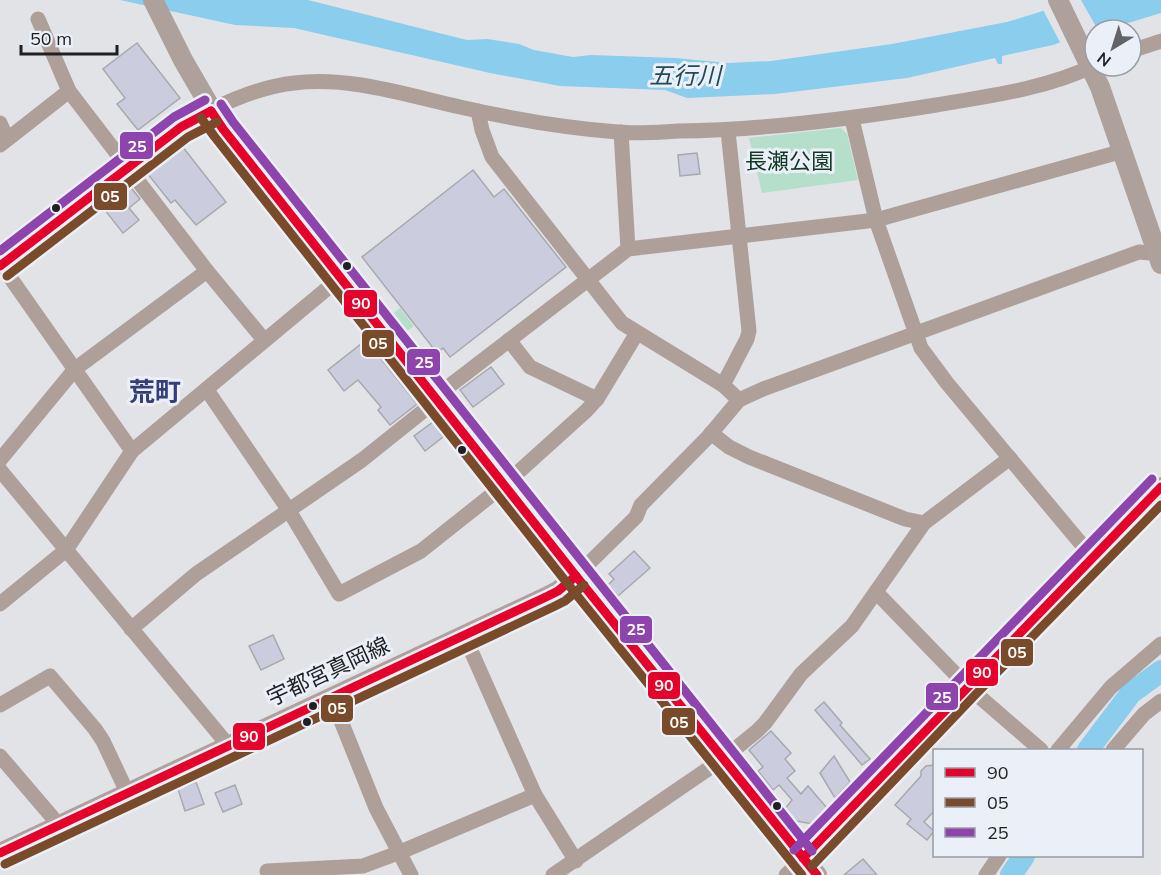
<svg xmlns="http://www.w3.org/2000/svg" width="1161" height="875" viewBox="0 0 1161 875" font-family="Mulish,'Noto Sans JP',sans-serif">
<rect width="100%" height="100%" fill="#e1e3e7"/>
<!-- green -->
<g fill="#b6dfcb">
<path d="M841,128l6,6 11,46 -96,13 -13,-55z"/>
<path d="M400,308l14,18 -10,7 -14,-17z"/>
</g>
<!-- water -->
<path fill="#8acded" d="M120,0h188l159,40 20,-1 32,5 15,6 39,7 18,-2 84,3 53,5 43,-2 121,-17 115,-22 72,-22h82v13l-46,14 -20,3 -42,15 -51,11v8h-4l-3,-6 -88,20 -132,16 -88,4 -22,-8 -105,-4 -70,-13 -196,-45 -59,-3z"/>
<!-- pier -->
<path fill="#e1e3e7" d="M1069,0h12l17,30h-3v4l-34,10 -19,-36z"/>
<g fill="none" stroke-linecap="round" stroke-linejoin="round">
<!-- river -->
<g stroke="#8acded" stroke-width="22">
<path d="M1088,750l43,-57 30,-22"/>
<path d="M1011,875l13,-19"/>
</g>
</g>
<!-- building -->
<g fill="#cbcdde" stroke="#a8a9ad" stroke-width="1.5">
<path d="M137,43l43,55 -42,32 -21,-26 8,-6 -22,-29z"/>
<path d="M182,146l44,56 -30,23 -21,-25 -4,3 -24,-30z"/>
<path d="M697,153l3,21 -20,2 -2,-21z"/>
<path d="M473,170l21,27 10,-8 62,78 -116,90 -7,-9 -6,5 -75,-96z"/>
<path d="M128,184l12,15 -11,9 10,12 -16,13 -19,-24 18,-13 -3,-4z"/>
<path d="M366,340l51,64 -27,21 -12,-15 3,-3 -23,-27 -14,11 -16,-21z"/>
<path d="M491,367l13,17 -31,23 -13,-17z"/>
<path d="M433,422l10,15 -18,14 -11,-15z"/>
<path d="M634,551l16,17 -32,28 -10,-11 6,-6 -5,-5z"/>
<path d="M273,635l11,24 -23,11 -12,-24z"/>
<path d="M824,702l18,21 -2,2 30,34 -8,6 -47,-55z"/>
<path d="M771,731l20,22 -6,6 10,12 -8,7 14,16 7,-8 19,22 -14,16 -17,-3 -12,-11 8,-10 -13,-15 -6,5 -15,-19 5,-4 -14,-17z"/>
<path d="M834,756l16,26 -15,16 -15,-25z"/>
<path d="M934,765v46l-10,11 10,9 -7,9 -20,-16 4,-5 -16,-14 26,-29v-5l5,-5z"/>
<path d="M196,782l8,22 -19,7 -7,-22z"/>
<path d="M235,785l7,19 -19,8 -8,-19z"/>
<path d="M863,859l14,16h-33z"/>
</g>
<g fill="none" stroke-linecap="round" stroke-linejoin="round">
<!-- minor -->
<g stroke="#af9f99" stroke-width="15">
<path d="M38,19l31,72 138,180 57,69"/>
<path d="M1131,51l30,-10"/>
<path d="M478,111l4,19 10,27 130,166 101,62 16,15"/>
<path d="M852,119l24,101 45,128 26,35 146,175"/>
<path d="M0,123l7,16"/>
<path d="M621,132l7,117"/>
<path d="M0,145l69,-54"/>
<path d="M0,263l132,188"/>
<path d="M0,266l181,-139c31,-20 76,-40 113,-44 56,-7 112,12 166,24 52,12 105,21 158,25 20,2 41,0 61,-1 87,-1 172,-12 257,-26 53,-9 110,-16 159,-40"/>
<path d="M509,340l21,27 67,32"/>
<path d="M723,385l24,-46 2,-8 -21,-200"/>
<path d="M207,390l81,119 51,85 82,-43 83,-66 82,-74 11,-12 40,-66"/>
<path d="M711,433l18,14 20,10 156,62 19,4"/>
<path d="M0,460l75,-91 132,-98"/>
<path d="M0,470l228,275"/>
<path d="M576,576l60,-59 5,-12 67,-68 31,-37 24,-11 376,-137 22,2"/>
<path d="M876,592l91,94 74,64"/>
<path d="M0,604l66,-54 66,-99 209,-174"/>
<path d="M131,629l65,-55 166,-114 65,-52 8,-11 193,-148 248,-29 247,-69"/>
<path d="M464,635l71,160 41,66"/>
<path d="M331,696l45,112 35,67"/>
<path d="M0,705l50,-29 45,53 8,12 24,51"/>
<path d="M1058,750l53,-63 50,-43"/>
<path d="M1113,750l31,-36 17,-13"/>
<path d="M0,756l59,69"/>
<path d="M267,871l96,-5 35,-13 137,-58"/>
<path d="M553,875l171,-117 33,-27 8,-8 36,-49 51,-48 72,-103 86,-65"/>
<path d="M786,875l17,-17"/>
<path d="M986,875l13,-19"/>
</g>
<!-- major -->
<g stroke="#aea19c" stroke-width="20">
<path d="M153,0l30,60 40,69 353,447 241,299"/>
<path d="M1058,0l42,87 61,177"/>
<path d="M0,853l548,-257 10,-5 18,-15"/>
<path d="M803,858l164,-172 157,-159 37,-40"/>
</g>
<!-- bus-1 casing -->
<g stroke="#ebeff7" stroke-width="14">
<g id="bus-1">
<path d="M211,111l12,18 353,447 241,299"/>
<path d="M0,266l181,-139 30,-16"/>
<path d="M0,853l548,-257 10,-5 18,-15"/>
<path d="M803,858l358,-371"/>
</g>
</g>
<!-- bus-2 casing -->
<g stroke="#ebeff7" stroke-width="14">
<g id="bus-2">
<path d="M201,118l13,18 353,447 235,292"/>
<path d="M7,276l181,-139 29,-15"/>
<path d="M5,864l548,-257 12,-6 19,-16"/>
<path d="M812,866l164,-172 185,-189"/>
</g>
</g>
<!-- bus-3 casing -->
<g stroke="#ebeff7" stroke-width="14">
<g id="bus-3">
<path d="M221,104l12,18 579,729"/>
<path d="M0,251l174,-134 31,-17"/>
<path d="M794,850l358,-371"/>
</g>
</g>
<!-- bus-1 -->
<use href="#bus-1" stroke="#e4002b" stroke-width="9"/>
<!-- bus-2 -->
<use href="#bus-2" stroke="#7a4b2a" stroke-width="9"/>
<!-- bus-3 -->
<use href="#bus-3" stroke="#8e44ad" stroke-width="9"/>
</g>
<!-- markers -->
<g fill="#1f2023" stroke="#ebeff7" stroke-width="2">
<circle cx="56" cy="208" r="5"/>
<circle cx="347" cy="266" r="5"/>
<circle cx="462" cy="450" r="5"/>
<circle cx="313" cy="706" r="5"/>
<circle cx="307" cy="722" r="5"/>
<circle cx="777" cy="806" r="5"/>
</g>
<g text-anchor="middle" stroke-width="6" stroke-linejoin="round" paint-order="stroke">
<!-- park labels -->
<g font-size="22" fill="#123926" stroke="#ebeff7">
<text x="789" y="169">長瀬公園</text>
</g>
<!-- street labels -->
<g font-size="22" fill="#1f2023" stroke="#ebeff7">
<text transform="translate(328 671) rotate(-25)" y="8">宇都宮真岡線</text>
</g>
<!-- water labels -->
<g font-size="24" font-style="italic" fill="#214a5d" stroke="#ebeff7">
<text x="685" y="84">五行川</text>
</g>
<!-- quarter labels -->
<g font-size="26" font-weight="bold" fill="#343f7a" stroke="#ebeff7">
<text x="155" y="401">荒町</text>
</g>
</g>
<g stroke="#ebeff7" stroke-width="2">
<rect x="119" y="131" width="35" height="29" rx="6" fill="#8e44ad"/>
<rect x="93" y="182" width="35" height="29" rx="6" fill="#7a4b2a"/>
<rect x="343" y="289" width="35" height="29" rx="6" fill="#e4002b"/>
<rect x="361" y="329" width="34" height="29" rx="6" fill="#7a4b2a"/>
<rect x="406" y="348" width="35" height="28" rx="6" fill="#8e44ad"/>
<rect x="619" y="615" width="34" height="29" rx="6" fill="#8e44ad"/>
<rect x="1000" y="638" width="34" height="29" rx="6" fill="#7a4b2a"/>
<rect x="965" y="658" width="34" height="29" rx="6" fill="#e4002b"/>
<rect x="647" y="671" width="34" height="29" rx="6" fill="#e4002b"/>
<rect x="925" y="682" width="34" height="29" rx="6" fill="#8e44ad"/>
<rect x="320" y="694" width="34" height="29" rx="6" fill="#7a4b2a"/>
<rect x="661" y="707" width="35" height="29" rx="6" fill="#7a4b2a"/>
<rect x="232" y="722" width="34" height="29" rx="6" fill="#e4002b"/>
</g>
<g font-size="16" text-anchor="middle" font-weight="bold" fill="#fff">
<text x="137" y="152">25</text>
<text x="110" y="202">05</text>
<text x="361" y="309">90</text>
<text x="378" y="349">05</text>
<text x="424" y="368">25</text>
<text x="636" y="635">25</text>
<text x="1017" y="658">05</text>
<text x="982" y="678">90</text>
<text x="664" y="691">90</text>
<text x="942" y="703">25</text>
<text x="337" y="714">05</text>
<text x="679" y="728">05</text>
<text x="249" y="742">90</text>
</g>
<!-- legend -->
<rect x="933" y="749" width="210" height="108" fill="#ebeff7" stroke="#999ca2" stroke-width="1.5"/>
<rect x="945" y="768" width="30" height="9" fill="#e4002b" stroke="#999ca2" stroke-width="1.5"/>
<text x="987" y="779" font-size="18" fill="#1f2023">90</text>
<rect x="945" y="798" width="30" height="9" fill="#7a4b2a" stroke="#999ca2" stroke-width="1.5"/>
<text x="987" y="809" font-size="18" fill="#1f2023">05</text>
<rect x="945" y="828" width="30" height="9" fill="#8e44ad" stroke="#999ca2" stroke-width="1.5"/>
<text x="987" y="839" font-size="18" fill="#1f2023">25</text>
<!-- north arrow -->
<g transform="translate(1113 48) rotate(218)"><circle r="28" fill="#ebeff7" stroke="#999ca2" stroke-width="1.5"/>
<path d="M0-4.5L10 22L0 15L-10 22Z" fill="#636468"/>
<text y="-9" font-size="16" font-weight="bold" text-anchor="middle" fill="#1f2023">N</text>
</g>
<!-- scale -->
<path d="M21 45v9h96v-9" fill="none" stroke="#1f2023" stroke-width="3"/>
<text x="30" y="45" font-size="18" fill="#1f2023" stroke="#ebeff7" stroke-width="4.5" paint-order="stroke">50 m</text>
</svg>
